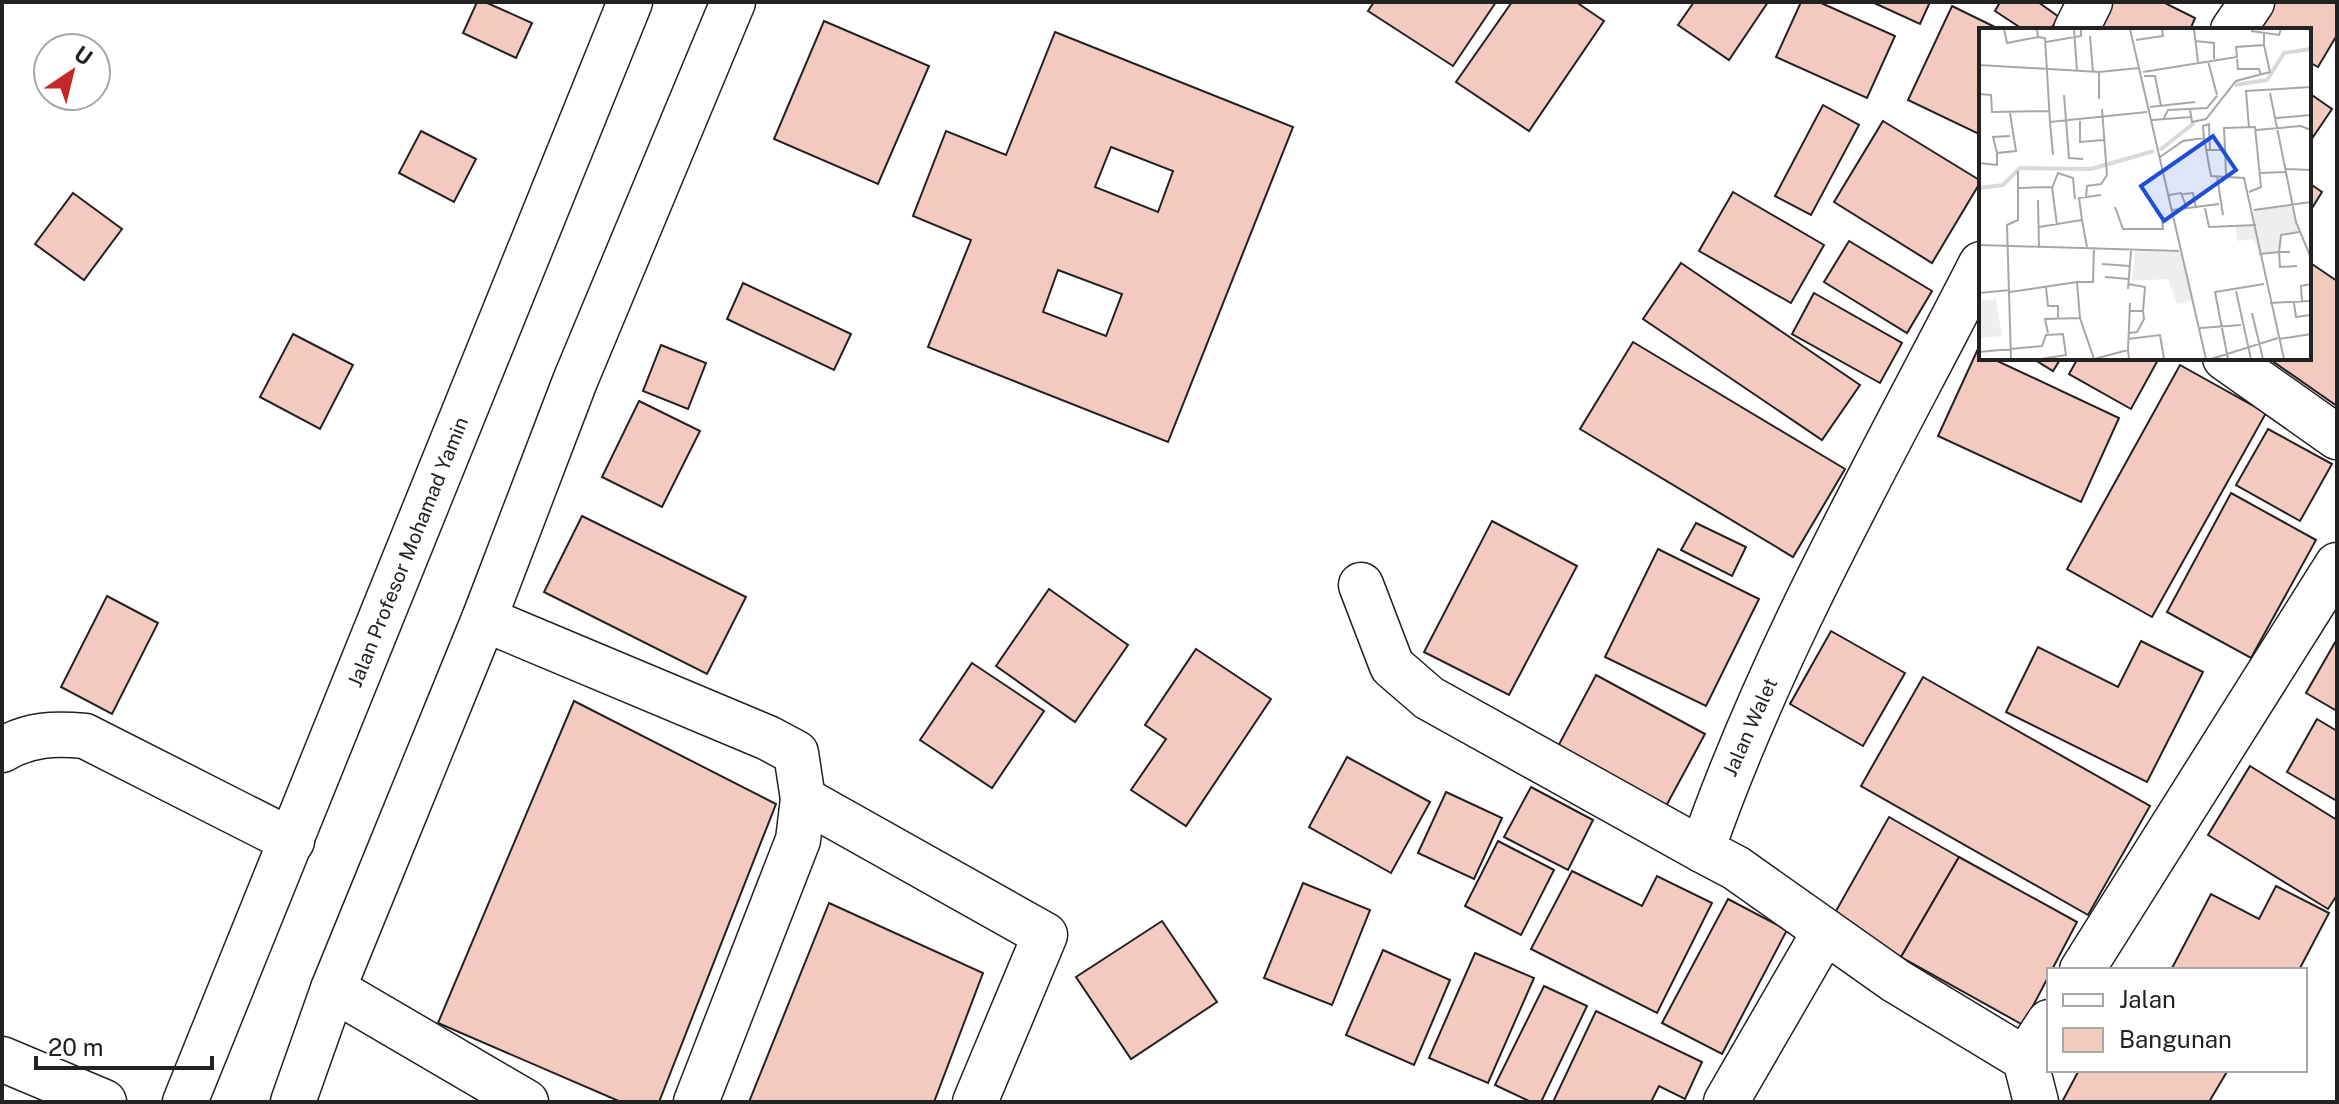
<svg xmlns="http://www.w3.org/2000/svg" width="2339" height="1104" viewBox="0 0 2339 1104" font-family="'Public Sans',sans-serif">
<rect width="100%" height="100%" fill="#fff"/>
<!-- building -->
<g fill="#f3c9c0" stroke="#222" stroke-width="2" fill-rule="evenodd">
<path d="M477,2h8l47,21 -16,35 -53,-25z"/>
<path d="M1374,2h122l-43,64 -85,-55z"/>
<path d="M1512,2h64l28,19 -75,110 -73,-49z"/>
<path d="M1694,2h74l-39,58 -51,-35z"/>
<path d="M1801,2h18l76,34 -28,62 -91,-41z"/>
<path d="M1872,2h58l-10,22z"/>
<path d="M2000,2h38l21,15 -9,13h-26l-29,-19z"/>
<path d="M2107,2h56l32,16 -5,12h-97z"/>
<path d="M2259,2h78v33l-19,32 -9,-5v-32h-54z"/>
<path d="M1952,6l49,24h-20v105l-73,-35z"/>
<path d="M824,21l105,45 -51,118 -104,-45z"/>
<path d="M1055,32l238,95 -125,315 -240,-95 43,-107 -58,-24 33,-85 60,24zM1111,147l62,24 -15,41 -63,-25zM1058,270l64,24 -16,42 -63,-24z"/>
<path d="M2309,93l23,16 -23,34z"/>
<path d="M1823,105l36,20 -48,90 -36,-19z"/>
<path d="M1883,121l98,60 -49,82 -98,-61z"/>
<path d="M421,131l55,28 -22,43 -55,-29z"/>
<path d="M2309,183l13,9 -13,21z"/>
<path d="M1733,192l91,53 -33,58 -92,-52z"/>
<path d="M73,193l49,36 -38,51 -49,-36z"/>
<path d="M1849,241l83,50 -25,42 -83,-51z"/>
<path d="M2309,262l28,19v125l-69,-48h41z"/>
<path d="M1681,263l179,122 -38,55 -179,-121z"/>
<path d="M743,283l108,51 -17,36 -107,-51z"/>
<path d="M1814,293l88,50 -22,40 -88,-49z"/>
<path d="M293,334l60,31 -33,64 -60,-32z"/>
<path d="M1633,342l212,127 -52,88 -213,-128z"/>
<path d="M661,345l45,18 -18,46 -45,-18z"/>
<path d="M1977,351l4,7h10l128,60 -38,84 -143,-66z"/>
<path d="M2032,358h29l-8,13z"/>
<path d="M2078,358h81l-28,51 -62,-35z"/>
<path d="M2180,365l86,48 -114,204 -85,-48z"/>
<path d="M639,401l61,30 -38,76 -60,-30z"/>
<path d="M2268,429l64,35 -32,57 -64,-36z"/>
<path d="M2231,493l85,47 -65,118 -84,-46z"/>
<path d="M582,516l164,81 -39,77 -163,-82z"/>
<path d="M1492,521l85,45 -68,129 -85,-43z"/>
<path d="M1696,523l50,24 -14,29 -51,-26z"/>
<path d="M1658,549l101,50 -53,107 -101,-49z"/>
<path d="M1049,589l79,56 -53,77 -79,-56z"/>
<path d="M107,596l51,27 -46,91 -51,-27z"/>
<path d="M1831,631l74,42 -42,73 -73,-42z"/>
<path d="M2337,639v72l-31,-18z"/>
<path d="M2141,641l62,31 -56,110 -141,-70 32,-65 80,40z"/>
<path d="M1196,649l75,50 -85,127 -55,-36 35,-51 -21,-14z"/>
<path d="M972,663l72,48 -52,77 -72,-48z"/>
<path d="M1596,675l109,59 -40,74 -109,-58z"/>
<path d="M1923,677l227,129 -62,109 -227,-129z"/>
<path d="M574,701l202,103 -117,298h-38l-183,-79z"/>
<path d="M2317,719l20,12v70l-50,-29z"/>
<path d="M1347,757l83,45 -39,71 -82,-46z"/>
<path d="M2250,766l87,54v75l-9,14 -120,-74z"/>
<path d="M1531,787l62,33 -25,50 -64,-33z"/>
<path d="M1446,792l56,26 -28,61 -56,-26z"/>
<path d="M1889,817l70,40 -58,100 -69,-39z"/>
<path d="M1498,841l56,29 -33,65 -56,-29z"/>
<path d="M1959,857l118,65 -54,103 -122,-68z"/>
<path d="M1572,871l70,35 15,-30 55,27 -55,110 -126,-64z"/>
<path d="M1303,883l67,27 -38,95 -68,-27z"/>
<path d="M2276,886l53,27 -30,57h-128l40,-76 48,25z"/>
<path d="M1728,899l59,31 -65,124 -60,-31z"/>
<path d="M829,903l154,70 -49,129h-185z"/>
<path d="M1162,921l55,81 -86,57 -55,-82z"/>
<path d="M1383,950l67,30 -36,85 -68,-30z"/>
<path d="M1475,953l59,25 -46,105 -59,-25z"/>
<path d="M1544,986l43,20 -46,96h-10l-36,-17z"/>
<path d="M1596,1011l106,51 -17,37 -26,-13 -8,16h-98z"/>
<path d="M2079,1070h149l-19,32h-147z"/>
</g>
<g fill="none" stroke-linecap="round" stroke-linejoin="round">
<!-- minor casing -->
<g stroke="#222" stroke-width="47">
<g id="minor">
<path d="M2076,30l14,-28"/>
<path d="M2233,30l19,-28"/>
<path d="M1981,264c-98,192 -208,382 -279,586l34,18 160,113 129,78"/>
<path d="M2225,358l112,79"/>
<path d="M1361,585l31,81 37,32 273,152"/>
<path d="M484,619l284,119 28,15 7,46 -5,41 -102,262"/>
<path d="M2,750c27,-16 52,-17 83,-14l207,105"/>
<path d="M803,799l242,136 -70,167"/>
<path d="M2082,970l255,-405"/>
<path d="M333,989l193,113"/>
<path d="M2,1059l102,43"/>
<path d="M2025,1059l24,-37"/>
<path d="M2025,1059l11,43"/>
<path d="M1726,1102l99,-171"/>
</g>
</g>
<!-- primary casing -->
<g stroke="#222" stroke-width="47">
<g id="primary">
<path d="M185,1102l445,-1100"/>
<path d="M293,1102l40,-113 151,-370 91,-238 158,-379"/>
</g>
</g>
<!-- minor -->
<use href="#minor" stroke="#fff" stroke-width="44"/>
<!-- primary -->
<use href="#primary" stroke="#fff" stroke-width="44"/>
</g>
<g text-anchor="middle" stroke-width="6" stroke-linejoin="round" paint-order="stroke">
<!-- street labels -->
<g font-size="20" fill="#222" stroke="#fff">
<text transform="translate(408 552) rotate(-68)" y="7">Jalan Profesor Mohamad Yamin</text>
<text transform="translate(1750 727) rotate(-66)" y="7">Jalan Walet</text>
</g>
</g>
<!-- overview -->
<g transform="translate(1979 28)">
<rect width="332" height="332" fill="#fff"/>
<path d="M314,176l6,28 -16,2 -5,17 -18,2 -7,-14 -16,2 -1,-15 19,-1 -2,-15zM156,223l47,1 12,48 -17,4 -9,-25 -36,2zM17,271l6,37 -23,2v-37z" fill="#eee"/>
<path fill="none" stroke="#d9d9d9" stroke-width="4" d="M256,57l32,-5 17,-27 27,-4M181,122l34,-27M0,160l24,-3 17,-17 71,1 63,-18"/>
<path fill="none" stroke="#a7a7a7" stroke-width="2" d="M25,1l3,14 31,-6M58,1l1,8 7,1 5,84 97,-10M95,1l3,42M151,1l76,330M215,1l4,33M272,3l28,4 2,-6M111,8l3,36M157,12l27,-4 -1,-7M216,13l19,2v16M67,14l35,-6v-7M258,31l1,10h21l2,6M229,33l9,34M0,37l120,7 40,-4M164,44l94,-15 -1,-10 28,-2v-12M165,48h11l6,30M291,65l26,129 15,36M0,66l12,1 1,17 58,-1M85,67l5,63 14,1M120,71v-27M171,79l45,-5M211,81l2,13 14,-3 30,-38 34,-9 -6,-27M185,90l4,-8 39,-2 10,-12M297,90l35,-3M173,92l40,-3M101,93v21l24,-2M71,94l3,33M270,100l-3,-37 65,-4M277,102l45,-4 10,4M225,110l-1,-12 6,-2 1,26M228,122h18l-1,-22 31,-1 6,60 -12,5M246,122l1,25M18,125l-4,-16 17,-1M181,129l23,-16 21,-3 7,38 33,2 40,181M0,135l18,2v-12l19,-2 -6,-38M307,141l25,1M280,145l27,-1M238,148l6,39M40,160l33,-1 5,38M73,160l6,-15 15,5 2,21M204,166l10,-1 3,15M190,167l12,-2 6,15M107,169l1,-11 14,-2 6,-9 -5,-66M59,172l1,48M0,178v27M136,179l8,22h40l-1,-10 8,-1M226,180l4,19 47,-2M193,182l47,-6M275,182l57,-8M103,192l5,27M60,199l43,-7 -3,-22 22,-3M0,217l200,6M311,224h-11l1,15 17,-1M280,226l20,-2 2,-17 18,-3M123,236l28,2M126,249l24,2M99,254h15l1,-35M149,256l17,3 -2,24M67,259l2,19h10v12M149,261l3,-38M257,263l15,68M31,264l67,-10 3,36 14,41M0,265l31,-3M323,274l-1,-16 10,-2M291,275l41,-2M315,275l2,14 15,-2M273,285l11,46M221,300l41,-3M69,305l-3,-14 35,-1M150,305l8,-1 7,-13 -1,-8h-13M149,311l32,-4 4,24M300,311l32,-5M149,322l2,-47M0,324l63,-6 4,-11 17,-1 3,21 -25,4M32,331l-4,-134 11,-5v-49M115,331l34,-9 1,9M232,331l67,-21M249,331l-13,-67 49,-8"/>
<path fill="#1d4ed8" fill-opacity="0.15" stroke="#1d4ed8" stroke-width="4" d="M234,108l23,34 -72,51 -23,-35z"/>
<rect width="332" height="332" fill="none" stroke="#222" stroke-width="4"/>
</g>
<!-- border -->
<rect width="2339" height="1104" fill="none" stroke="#222222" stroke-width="8"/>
<!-- legend -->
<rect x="2047" y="968" width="260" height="104" fill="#ffffff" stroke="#a7a7a7" stroke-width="2"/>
<rect x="2063" y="994" width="40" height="12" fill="#ffffff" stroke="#a7a7a7" stroke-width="2"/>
<text x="2119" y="1008" font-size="24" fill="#222222">Jalan</text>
<rect x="2063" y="1028" width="40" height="24" fill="#f3c9c0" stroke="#a7a7a7" stroke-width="2"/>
<text x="2119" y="1048" font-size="24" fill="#222222">Bangunan</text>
<!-- north arrow -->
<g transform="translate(72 72) rotate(35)"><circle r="38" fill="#ffffff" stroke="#a7a7a7" stroke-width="2"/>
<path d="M0-6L14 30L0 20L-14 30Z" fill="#c62828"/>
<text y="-12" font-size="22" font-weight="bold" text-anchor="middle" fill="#222222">U</text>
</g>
<!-- scale -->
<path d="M36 1056v12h176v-12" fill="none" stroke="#222222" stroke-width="4"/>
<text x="48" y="1056" font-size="24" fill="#222222" stroke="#ffffff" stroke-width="6" paint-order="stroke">20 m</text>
</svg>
